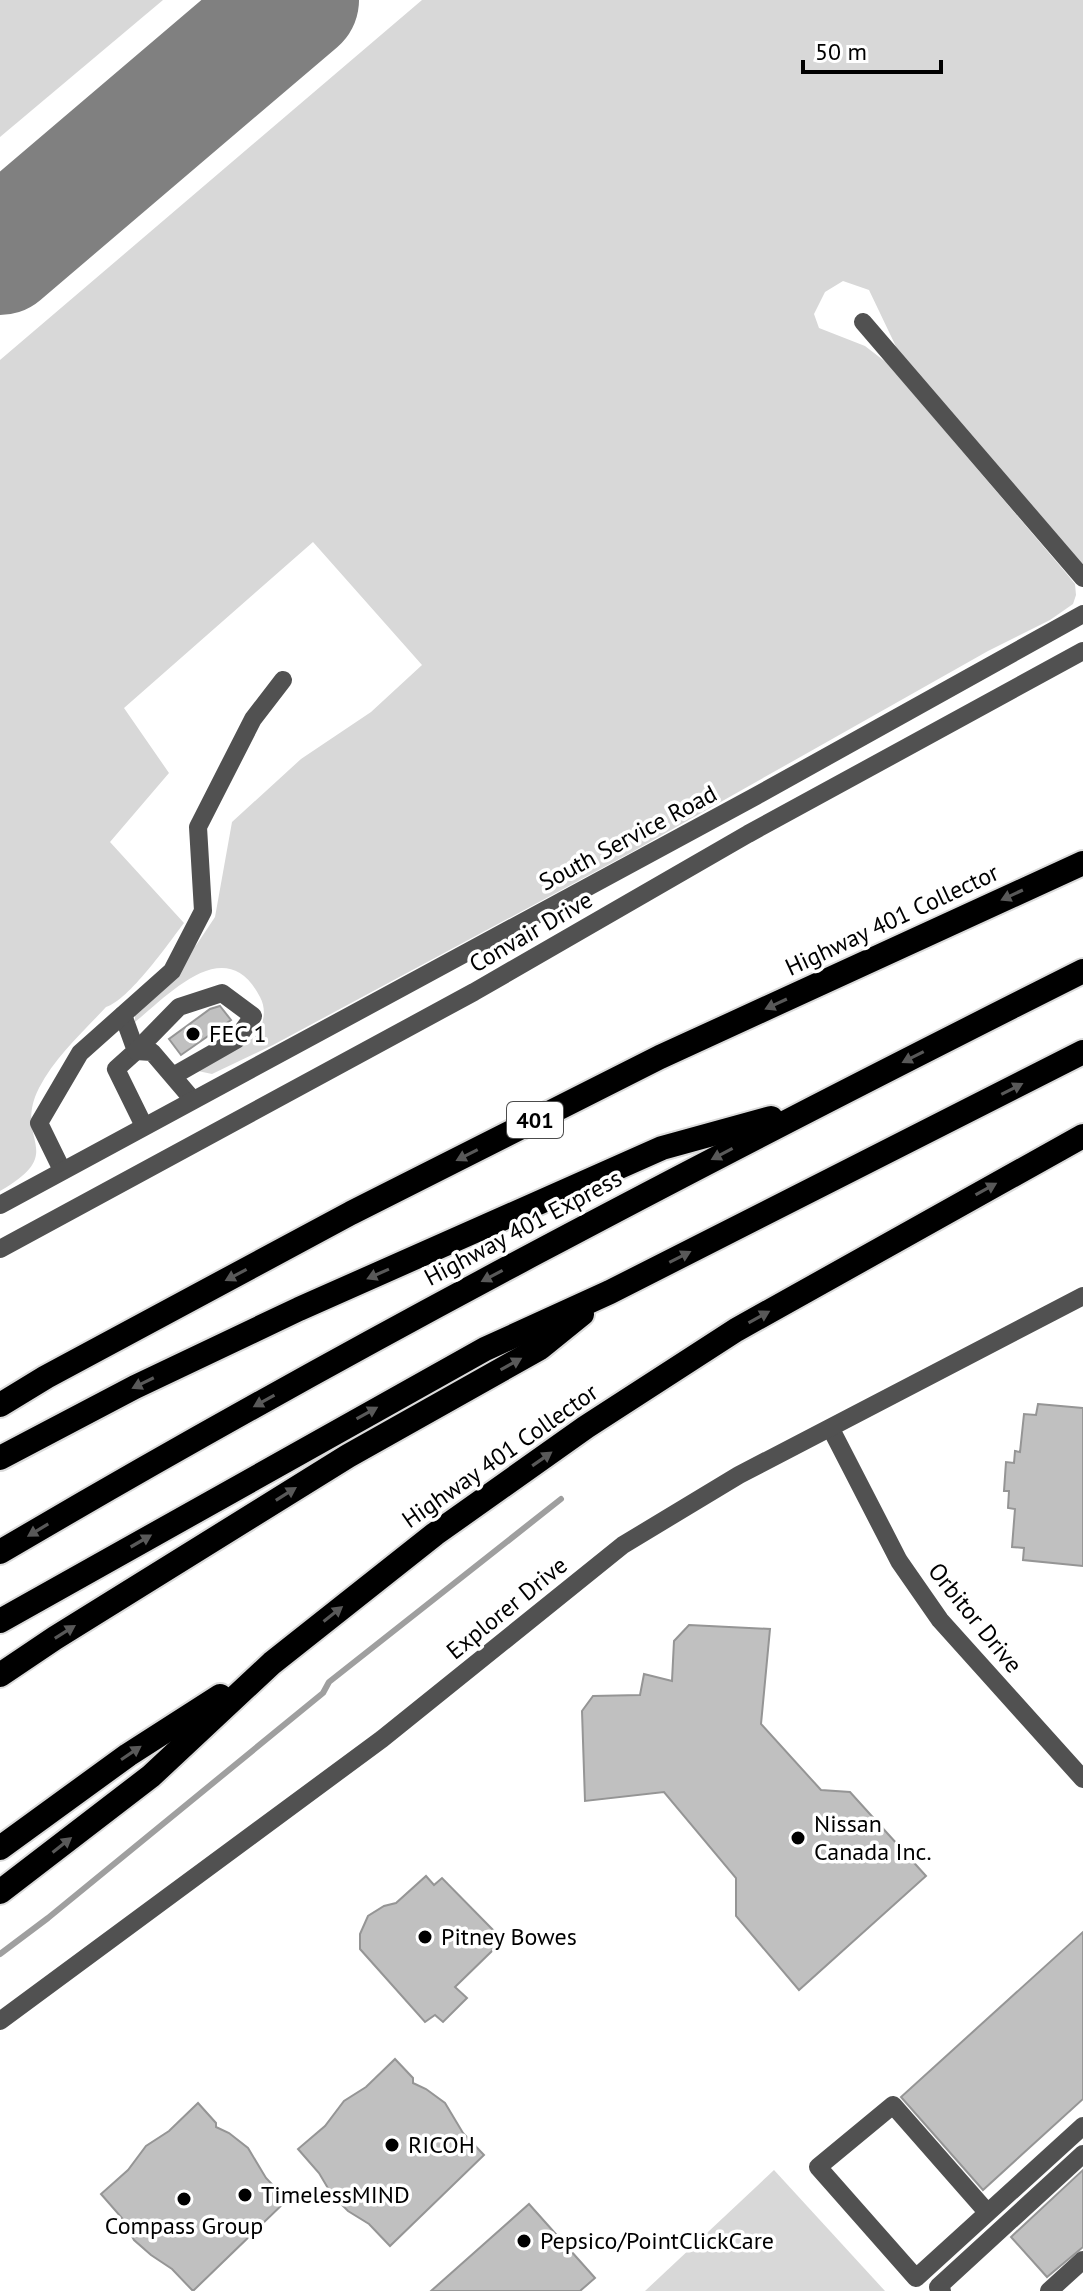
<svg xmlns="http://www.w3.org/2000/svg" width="1083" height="2291" viewBox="0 0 1083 2291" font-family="'PT Sans',sans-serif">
<rect width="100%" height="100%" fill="#fff"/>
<!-- green -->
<g fill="#d8d8d8">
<path d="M0,0h163l-163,137z"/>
<path d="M422,0h661v567l-183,-212 -31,-65 -26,-9 -18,11 -11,22 5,14 46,18 22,17 179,210 9,11 1,11 -3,9 -23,16 -62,31 -356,201 -359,193 -61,29 -14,-3 57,-34c9,-12 12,-27 5,-40 -34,-66 -91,-2 -125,25v-10l62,-68 18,-27 17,-95 69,-63 70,-47 51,-47 -109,-123 -189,166 45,65 -59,69 74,81c-16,21 -55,77 -78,84 -23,25 -51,50 -67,81 -27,53 31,63 -39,103v-831z"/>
<path d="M774,2170l111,121h-240z"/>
</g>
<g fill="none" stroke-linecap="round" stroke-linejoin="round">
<!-- stream -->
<path stroke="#9f9f9f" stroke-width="6" d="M0,1954l48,-36 275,-225 6,-11 232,-183"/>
<!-- runway -->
<path stroke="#808080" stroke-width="124" d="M0,253l297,-253"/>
</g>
<!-- building -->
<g fill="#c0c0c0" stroke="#959595" stroke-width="2">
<path d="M220,1006l11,14 -50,35 -12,-16 41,-30z"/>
<path d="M1038,1404l45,4v158l-60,-6 1,-12 -12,-1 3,-38 -7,-1 1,-17h-5l2,-29 8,1 1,-12 5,1 4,-38 12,1z"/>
<path d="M689,1625l81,4 -9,95 60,66 29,2 76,84 -127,114 -63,-74v-38l-72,-86 -79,9 -3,-90 11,-15 47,-1 4,-21 28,7 2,-40z"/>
<path d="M426,1876l8,9 8,-7 54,55 -11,9 9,7 -39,38 12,11 -24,24 -8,-7 -10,7 -65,-73v-15l8,-18 16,-10 12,-3z"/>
<path d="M1083,1932v167l-100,91 -82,-93z"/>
<path d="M395,2059l18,19v5l13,6 19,14 18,30 21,22 -94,91 -21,-22 -21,-13 -16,-16 -13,-22 -21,-24 27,-23 19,-25 22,-14z"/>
<path d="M198,2103l18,20v4l13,6 19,15 18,30 21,22 -94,91 -21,-22 -21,-14 -17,-15 -12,-22 -21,-24 27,-24 18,-24 23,-15z"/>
<path d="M1083,2170v77l-36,30 -36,-40z"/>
<path d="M529,2204l66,74 -15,13h-149z"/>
</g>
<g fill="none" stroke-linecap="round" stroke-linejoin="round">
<!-- highway casing -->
<g stroke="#dbdbdb" stroke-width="28">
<g id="highway">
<path d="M0,1405l46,-28 305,-164 309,-156 423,-194"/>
<path d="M0,1458l135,-71 164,-78 363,-161 109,-30"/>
<path d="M0,1552c353,-208 717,-397 1083,-581"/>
<path d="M0,1621l485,-272 125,-57 473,-240"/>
<path d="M0,1675l55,-37 293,-182 192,-108 42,-34"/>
<path d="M0,1848l128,-93 92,-59"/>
<path d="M0,1892l151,-116 121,-113 163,-129 151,-107 150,-97 347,-194"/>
</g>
</g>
<!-- minor -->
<g stroke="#515151" stroke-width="18">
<path d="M863,322l220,256"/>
<path d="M123,1015l13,36 -20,18 28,57"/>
<path d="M173,1076l63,-36 17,-24 -31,-23 -43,14 -43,44 16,1 41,48"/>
<path d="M62,1170l-23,-47 41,-70 92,-82 31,-60 -5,-84 55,-108 30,-39"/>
<path d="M0,1205l756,-409 327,-182"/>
<path d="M0,1249l474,-257 274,-158 335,-183"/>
<path d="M831,1429l68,132 41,59 143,159"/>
<path d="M0,2021l382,-282 241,-194 116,-70 344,-179"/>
<path d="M987,2212l-94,-107 -75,62 98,111 167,-152"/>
<path d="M942,2291l-4,-4 145,-133"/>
<path d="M1049,2291l34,-31"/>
</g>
<!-- highway -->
<use href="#highway" stroke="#000" stroke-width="24"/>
</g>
<!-- one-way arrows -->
<defs><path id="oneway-solid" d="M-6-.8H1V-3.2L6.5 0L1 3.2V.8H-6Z" transform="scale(2)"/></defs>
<g fill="#595959">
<use href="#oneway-solid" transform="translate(1012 895) rotate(155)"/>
<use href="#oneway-solid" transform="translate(776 1004) rotate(155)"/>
<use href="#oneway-solid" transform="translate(913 1057) rotate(153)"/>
<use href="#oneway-solid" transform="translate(1012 1089) rotate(-27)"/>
<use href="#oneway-solid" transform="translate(722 1154) rotate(152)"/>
<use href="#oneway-solid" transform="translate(467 1155) rotate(153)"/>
<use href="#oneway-solid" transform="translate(986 1189) rotate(-29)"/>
<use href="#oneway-solid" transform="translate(680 1257) rotate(-27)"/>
<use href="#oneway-solid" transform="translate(378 1274) rotate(156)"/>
<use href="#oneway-solid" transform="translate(236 1275) rotate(152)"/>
<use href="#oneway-solid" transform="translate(492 1276) rotate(152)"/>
<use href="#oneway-solid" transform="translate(759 1317) rotate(-29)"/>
<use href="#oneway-solid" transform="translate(511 1364) rotate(-29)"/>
<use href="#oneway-solid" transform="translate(143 1383) rotate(154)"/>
<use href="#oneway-solid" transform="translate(264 1401) rotate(151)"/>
<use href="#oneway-solid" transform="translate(367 1413) rotate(-29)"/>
<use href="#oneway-solid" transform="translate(542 1459) rotate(-35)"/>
<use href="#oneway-solid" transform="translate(286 1494) rotate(-32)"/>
<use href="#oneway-solid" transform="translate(38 1530) rotate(149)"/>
<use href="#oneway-solid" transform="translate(141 1541) rotate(-30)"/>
<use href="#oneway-solid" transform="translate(333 1614) rotate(-38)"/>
<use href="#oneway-solid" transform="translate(65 1632) rotate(-32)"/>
<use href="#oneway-solid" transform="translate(131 1753) rotate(-34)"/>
<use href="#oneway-solid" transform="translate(62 1845) rotate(-38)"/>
</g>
<!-- markers -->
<g fill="#000" stroke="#fff" stroke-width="3">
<circle cx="193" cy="1034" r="8"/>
<circle cx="798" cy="1838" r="8"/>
<circle cx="425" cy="1937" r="8"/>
<circle cx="392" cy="2145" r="8"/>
<circle cx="245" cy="2195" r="8"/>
<circle cx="184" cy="2199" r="8"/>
<circle cx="524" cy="2241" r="8"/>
</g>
<g text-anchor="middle" stroke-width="7" stroke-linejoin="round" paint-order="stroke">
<!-- shield labels -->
<rect fill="#fff" stroke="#4c4c4c" stroke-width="2" x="507" y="1102" width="56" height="36" rx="6"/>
<g font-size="22" font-weight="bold" fill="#000">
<text x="535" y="1128">401</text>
</g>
<!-- street labels -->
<g font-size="24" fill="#000" stroke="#fff">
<text transform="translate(628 838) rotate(-28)" y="8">South Service Road</text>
<text transform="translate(892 920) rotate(-25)" y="8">Highway 401 Collector</text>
<text transform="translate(531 932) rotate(-30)" y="8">Convair Drive</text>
<text transform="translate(523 1228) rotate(-28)" y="8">Highway 401 Express</text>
<text transform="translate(500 1456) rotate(-35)" y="8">Highway 401 Collector</text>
<text transform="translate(507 1608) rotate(-39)" y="8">Explorer Drive</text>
<text transform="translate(975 1618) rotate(51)" y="8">Orbitor Drive</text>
</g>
<!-- poi labels -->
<g font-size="24" fill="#000" stroke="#fff" text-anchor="start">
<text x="209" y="1042">FEC 1</text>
<text x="814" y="1832">Nissan<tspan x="814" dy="28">Canada Inc.</tspan></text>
<text x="441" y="1945">Pitney Bowes</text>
<text x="408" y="2153">RICOH</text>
<text x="261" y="2203">TimelessMIND</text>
<text x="184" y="2234" text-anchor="middle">Compass Group</text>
<text x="540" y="2249">Pepsico/PointClickCare</text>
</g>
</g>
<!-- scale -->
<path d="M803 60v12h138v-12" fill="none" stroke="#000000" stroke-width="4"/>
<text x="815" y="60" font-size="24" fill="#000000" stroke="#ffffff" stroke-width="6" paint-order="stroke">50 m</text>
</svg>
